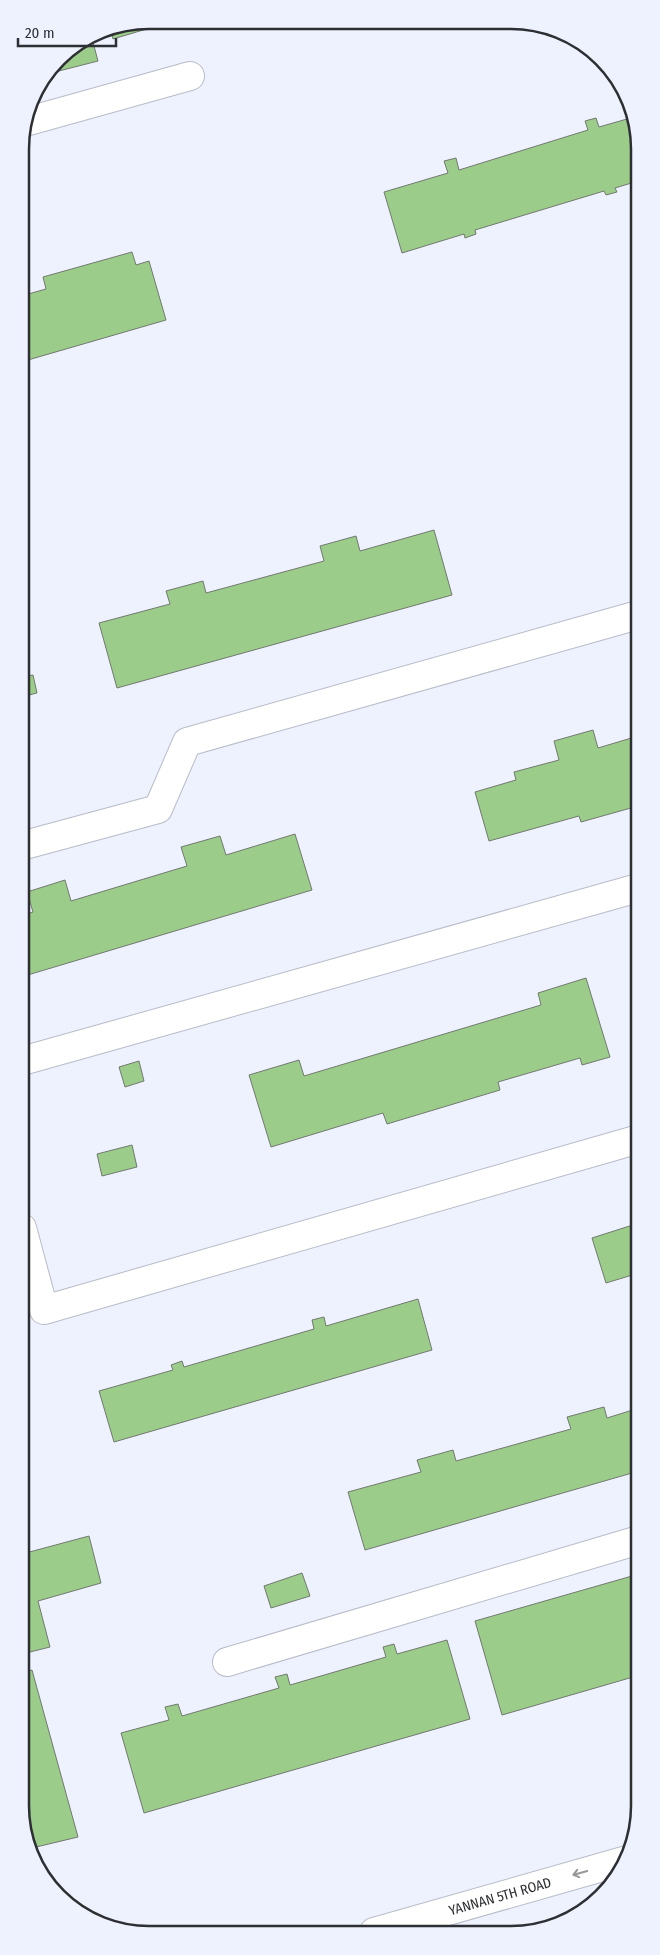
<svg xmlns="http://www.w3.org/2000/svg" width="660" height="1955" viewBox="0 0 660 1955" font-family="'Fira Sans Condensed',sans-serif">
<rect width="100%" height="100%" fill="#edf2fe"/>
<!-- building -->
<g fill="#9bcc8a" stroke="#72796f">
<path d="M149,20h10l1,5 -47,14 -3,-11z"/>
<path d="M91,35l7,26 -51,13 17,-22z"/>
<path d="M634,117l3,7 1,57 -23,7 2,4 -11,3 -2,-4 -129,39 1,4 -11,4 -1,-4 -62,19 -18,-61 64,-19 -4,-12 12,-3 3,12 129,-40 -3,-9 11,-3 3,9z"/>
<path d="M132,252l4,13 13,-4 17,59 -145,42v-66l25,-7 -3,-12z"/>
<path d="M434,530l18,65 -335,93 -18,-65 71,-19 -4,-13 37,-10 3,12 118,-32 -4,-15 36,-10 4,15z"/>
<path d="M33,675l4,18 -16,4v-20z"/>
<path d="M593,730l5,18 40,-12v70l-57,16 -2,-6 -90,25 -14,-49 41,-12 -2,-8 45,-12 -5,-19z"/>
<path d="M295,834l17,56 -291,87v-61l12,-4 -6,-20 38,-12 6,21 116,-35 -6,-19 39,-11 6,19z"/>
<path d="M586,978l24,79 -28,8 -2,-7 -82,24 2,8 -113,34 -4,-11 -112,34 -22,-72 50,-15 5,16 237,-71 -3,-12z"/>
<path d="M139,1061l5,20 -19,6 -6,-20z"/>
<path d="M132,1145l5,22 -35,9 -5,-22z"/>
<path d="M639,1223v50l-33,10 -14,-45z"/>
<path d="M418,1299l14,51 -318,92 -15,-51 74,-21 -2,-5 11,-4 2,6 130,-38 -2,-9 12,-3 2,9z"/>
<path d="M604,1407l3,11 32,-10v63l-274,79 -17,-58 73,-20 -4,-12 36,-10 3,11 115,-32 -4,-12z"/>
<path d="M89,1536l12,47 -63,18 12,46 -28,7v-100z"/>
<path d="M302,1573l8,23 -39,12 -7,-22z"/>
<path d="M639,1574l1,101 -138,40 -27,-94z"/>
<path d="M447,1640l23,79 -326,94 -23,-80 48,-13 -4,-13 13,-3 4,12 97,-28 -4,-11 12,-3 3,11 96,-28 -3,-10 11,-3 3,10z"/>
<path d="M32,1670l46,167 -46,11 -9,-17 -1,-158z"/>
</g>
<g fill="none" stroke-linecap="round" stroke-linejoin="round">
<!-- street casing -->
<g stroke="#b8bcc8" stroke-width="30">
<g id="street">
<path d="M25,122l165,-46"/>
<path d="M21,846l137,-37 29,-67 451,-127"/>
<path d="M22,1061l616,-173"/>
<path d="M22,1228l22,82 595,-171"/>
<path d="M227,1662l412,-122"/>
</g>
</g>
<!-- secondary casing -->
<g stroke="#b8bcc8" stroke-width="30">
<g id="secondary">
<path id="s1" d="M374,1932l253,-72"/>
</g>
</g>
<!-- street -->
<use href="#street" stroke="#fff" stroke-width="28"/>
<!-- secondary -->
<use href="#secondary" stroke="#fff" stroke-width="28"/>
</g>
<!-- one-way arrows -->
<defs><path id="oneway-shaft" d="M-6 0H5M1.5-3L5.5 0L1.5 3" fill="none" stroke-width="1.6" stroke-linecap="round" stroke-linejoin="round" transform="scale(1.25)"/></defs>
<use stroke="#969799" href="#oneway-shaft" transform="translate(580 1873) rotate(164)"/>
<g text-anchor="middle" stroke-width="4.5" stroke-linejoin="round" paint-order="stroke">
<!-- street labels -->
<g font-size="14" fill="#2d2f33" stroke="#edf2fe">
<text dy="5" stroke="none"><textPath href="#s1" startOffset="131">YANNAN 5TH ROAD</textPath></text>
</g>
</g>
<!-- crop -->
<path d="M0 0H660V1955H0ZM149 29H511A120 120 0 0 1 631 149V1806A120 120 0 0 1 511 1926H149A120 120 0 0 1 29 1806V149A120 120 0 0 1 149 29Z" fill="#edf2fe" fill-rule="evenodd"/>
<path fill="none" stroke="#2d2f33" stroke-width="2.5" d="M149 29H511A120 120 0 0 1 631 149V1806A120 120 0 0 1 511 1926H149A120 120 0 0 1 29 1806V149A120 120 0 0 1 149 29Z"/>
<!-- scale -->
<path d="M18 38v8h98v-8" fill="none" stroke="#2d2f33" stroke-width="2.5"/>
<text x="25" y="38" font-size="15" fill="#2d2f33" stroke="#edf2fe" stroke-width="4" paint-order="stroke">20 m</text>
</svg>
